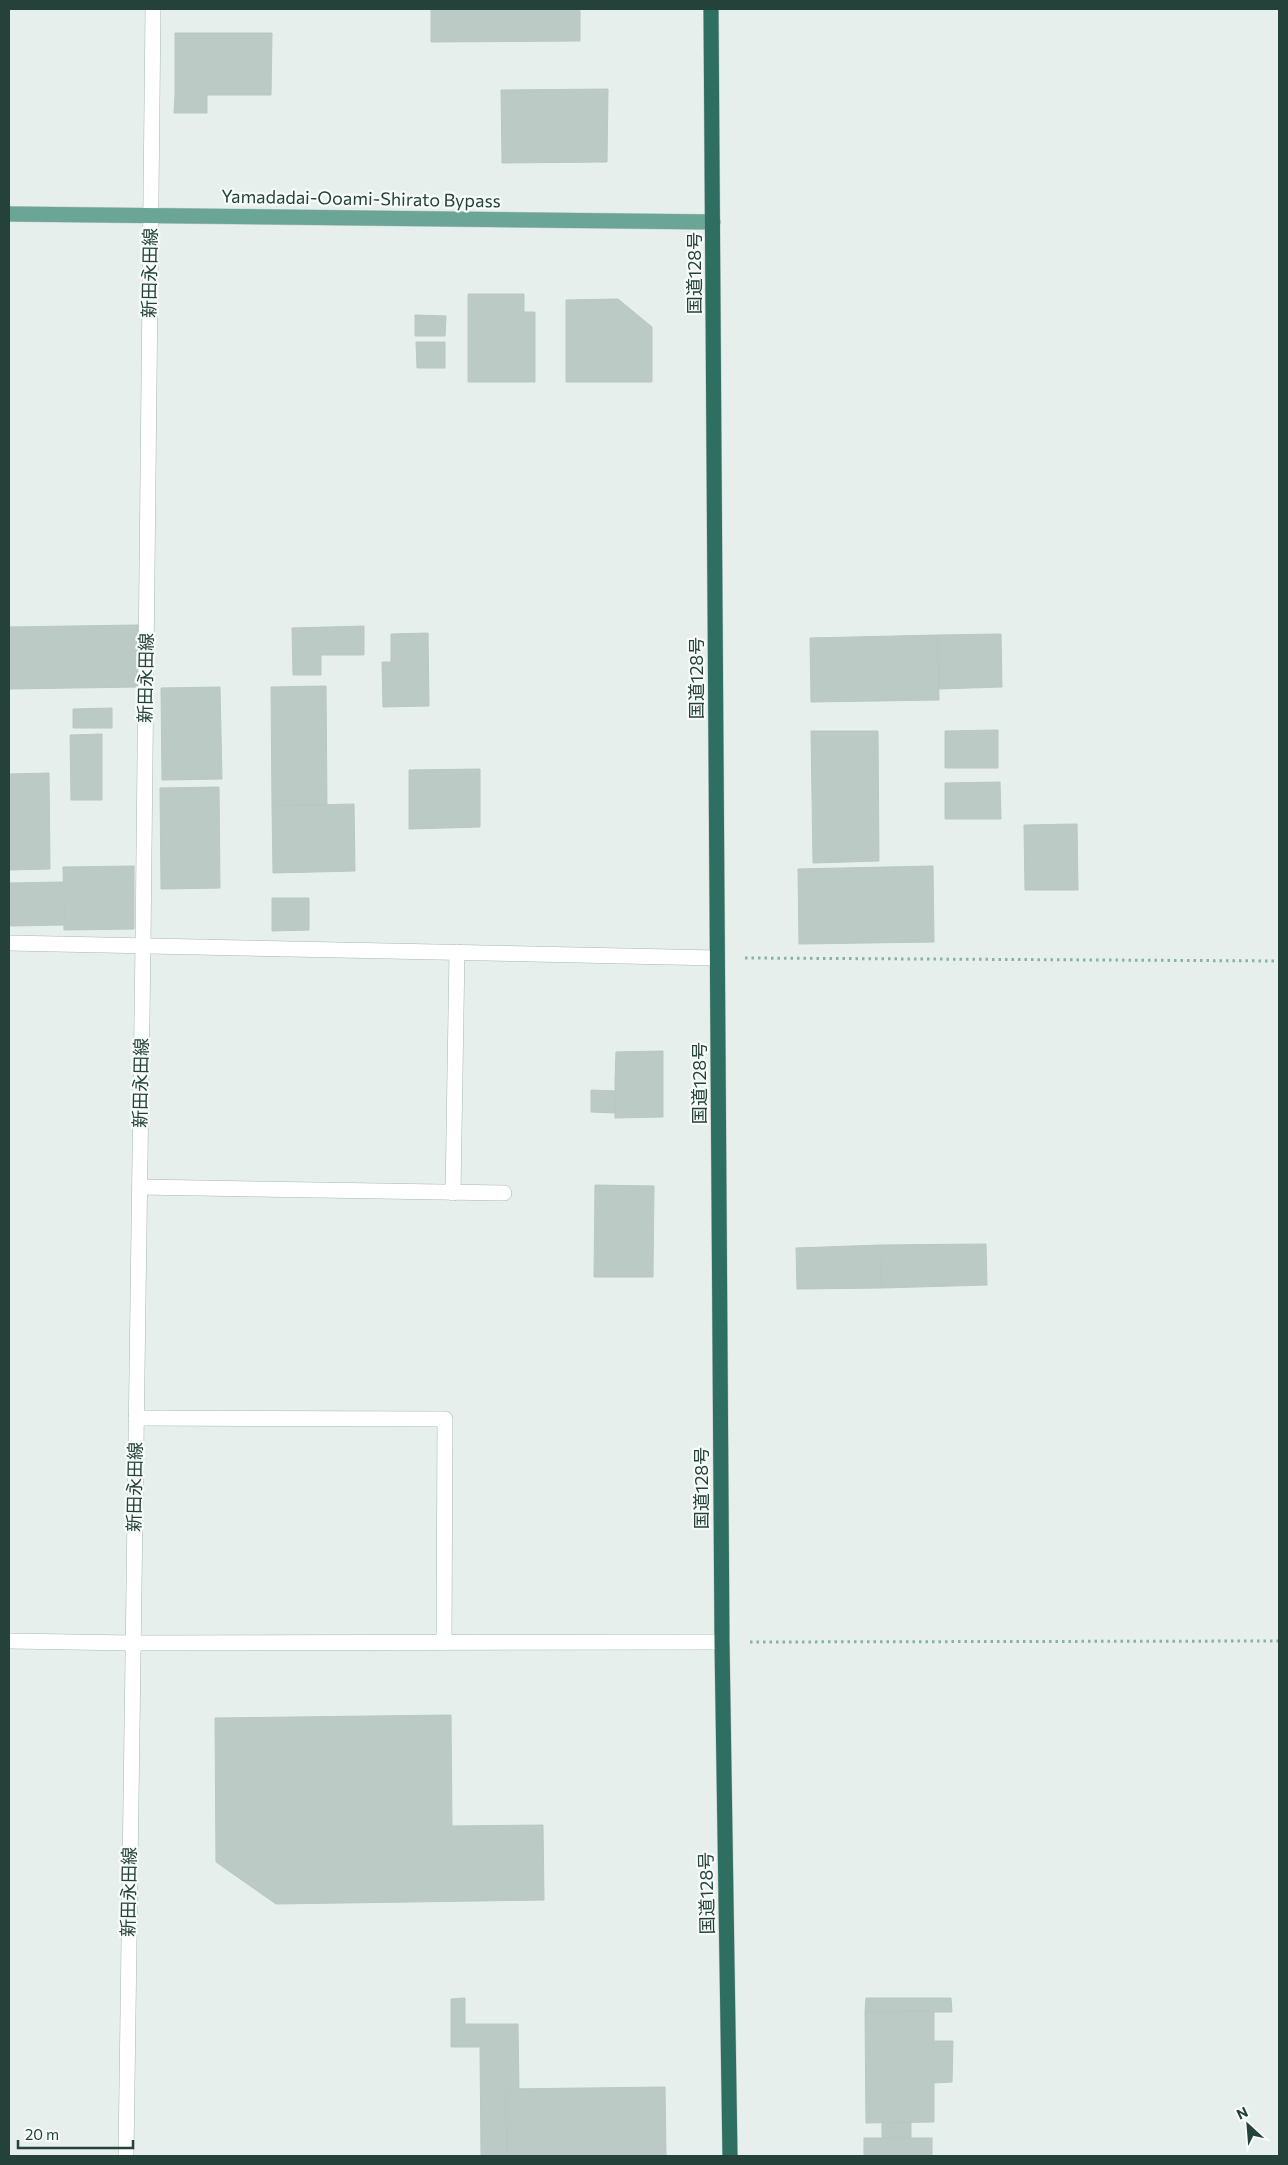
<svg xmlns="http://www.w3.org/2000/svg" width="1288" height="2165" viewBox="0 0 1288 2165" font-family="Commissioner,'Noto Sans JP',sans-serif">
<rect width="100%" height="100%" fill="#e6efeb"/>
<!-- building -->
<g fill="#bbcac4" stroke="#b8c9c2">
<path d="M431,9h149v32l-149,1z"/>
<path d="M175,33h97l-1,62h-96z"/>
<path d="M608,89l-1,73 -105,1 -1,-73z"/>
<path d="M175,95h32v18h-33z"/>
<path d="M468,294h56v18h11v70h-67z"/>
<path d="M618,299l34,28v55h-86v-82z"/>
<path d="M415,315l31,1 -1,20h-30z"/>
<path d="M416,342h29v26h-28z"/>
<path d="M138,625l1,62 -130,2v-62z"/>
<path d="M364,626v29h-43v20h-28l-1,-47z"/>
<path d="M428,633l1,73 -46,1 -1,-45h9v-28z"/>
<path d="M1001,634l1,53 -63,2 -1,-54z"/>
<path d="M938,635l1,65 -128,2 -1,-64z"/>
<path d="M326,686l1,119 -55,1 -1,-119z"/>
<path d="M220,687l2,92 -60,1 -1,-92z"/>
<path d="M112,708v20h-39v-19z"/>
<path d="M998,730v38h-53v-37z"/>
<path d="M811,731h67l1,130 -66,2z"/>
<path d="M102,734v66h-31l-1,-65z"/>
<path d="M480,769v58l-71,2v-59z"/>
<path d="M49,773l1,96 -41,1v-96z"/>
<path d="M1000,782l1,37h-56v-36z"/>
<path d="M219,787l1,101 -59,1 -1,-101z"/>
<path d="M354,804l1,67 -82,2 -1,-67z"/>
<path d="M1077,824l1,66h-53l-1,-65z"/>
<path d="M134,866v63l-70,1 -1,-63z"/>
<path d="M933,866l1,76 -135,2 -1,-75z"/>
<path d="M64,882v43l-55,1v-43z"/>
<path d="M272,898h37v32l-37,1z"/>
<path d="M663,1051v30h-48l1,-29z"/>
<path d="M615,1081h48v36l-48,1z"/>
<path d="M591,1090l25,1 -1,22 -24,-1z"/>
<path d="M595,1185l59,1 -1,91h-59z"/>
<path d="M986,1244l1,41 -106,3 -1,-43z"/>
<path d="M880,1245l1,43 -84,1 -1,-41z"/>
<path d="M451,1715l1,111 91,-1 1,75 -268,4 -60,-42 -1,-144z"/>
<path d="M465,1998v26h53l1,65h-13l1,67h-26l-1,-109h-29v-48z"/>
<path d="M866,1998h85l1,14h-87z"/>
<path d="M934,2011v111l-68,1 -1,-111z"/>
<path d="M934,2041h19l-1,41 -18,1z"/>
<path d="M665,2087l1,69h-159l-1,-67z"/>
<path d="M911,2122v16h-29v-15z"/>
<rect x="864" y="2138" width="68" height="18"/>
</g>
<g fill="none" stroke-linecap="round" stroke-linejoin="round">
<!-- minor casing -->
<g stroke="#a8b8b2" stroke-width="16">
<g id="minor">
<path d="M9,943l708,15"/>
<path d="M140,1187l364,6"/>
<path d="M453,1193l4,-241"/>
<path d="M136,1418l309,1 -1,223"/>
<path d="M9,1641l123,2 590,-1"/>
<path d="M126,2156l17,-1211 10,-936"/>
</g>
</g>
<!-- major casing -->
<g stroke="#c2cac8" stroke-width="16">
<path id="major" d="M9,214l704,8"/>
</g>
<!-- highway casing -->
<g stroke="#c2cac8" stroke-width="16">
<path id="highway" d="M711,9l11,1633 8,514"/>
</g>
<!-- path -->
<g stroke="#86b3a5" stroke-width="3" stroke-dasharray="2.5 4" stroke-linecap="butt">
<path d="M745,958l534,3"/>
<path d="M750,1642l529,-1"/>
</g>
<!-- minor -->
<use href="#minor" stroke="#fff" stroke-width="15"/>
<!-- major -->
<use href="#major" stroke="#6aa596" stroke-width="15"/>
<!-- highway -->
<use href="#highway" stroke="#2f6f62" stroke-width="15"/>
</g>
<g text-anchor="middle" stroke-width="4.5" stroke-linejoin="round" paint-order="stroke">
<!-- street labels -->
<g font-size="18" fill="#24423a" stroke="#f7fbf9">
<text transform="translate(361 199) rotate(1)" y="6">Yamadadai-Ooami-Shirato Bypass</text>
<text transform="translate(150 273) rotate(-89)" y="6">新田永田線</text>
<text transform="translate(695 273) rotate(-90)" y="6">国道128号</text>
<text transform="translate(146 678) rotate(-89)" y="6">新田永田線</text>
<text transform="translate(697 678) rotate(-90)" y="6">国道128号</text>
<text transform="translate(141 1083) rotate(-89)" y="6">新田永田線</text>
<text transform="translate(700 1083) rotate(-90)" y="6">国道128号</text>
<text transform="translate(135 1487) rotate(-89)" y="6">新田永田線</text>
<text transform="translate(702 1488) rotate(-90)" y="6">国道128号</text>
<text transform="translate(129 1892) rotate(-89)" y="6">新田永田線</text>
<text transform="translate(707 1893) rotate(-91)" y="6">国道128号</text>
</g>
</g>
<!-- border -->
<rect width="1288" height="2165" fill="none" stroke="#24423a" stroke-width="20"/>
<!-- north arrow -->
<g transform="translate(1248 2125) rotate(334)" stroke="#f7fbf9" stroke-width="4" paint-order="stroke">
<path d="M0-4L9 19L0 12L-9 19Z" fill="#24423a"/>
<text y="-8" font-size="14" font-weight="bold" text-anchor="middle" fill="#24423a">N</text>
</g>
<!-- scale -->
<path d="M18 2140v8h115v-8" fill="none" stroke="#24423a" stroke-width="2.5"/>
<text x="25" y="2140" font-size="15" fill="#24423a" stroke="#f7fbf9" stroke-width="4" paint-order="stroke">20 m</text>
</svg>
